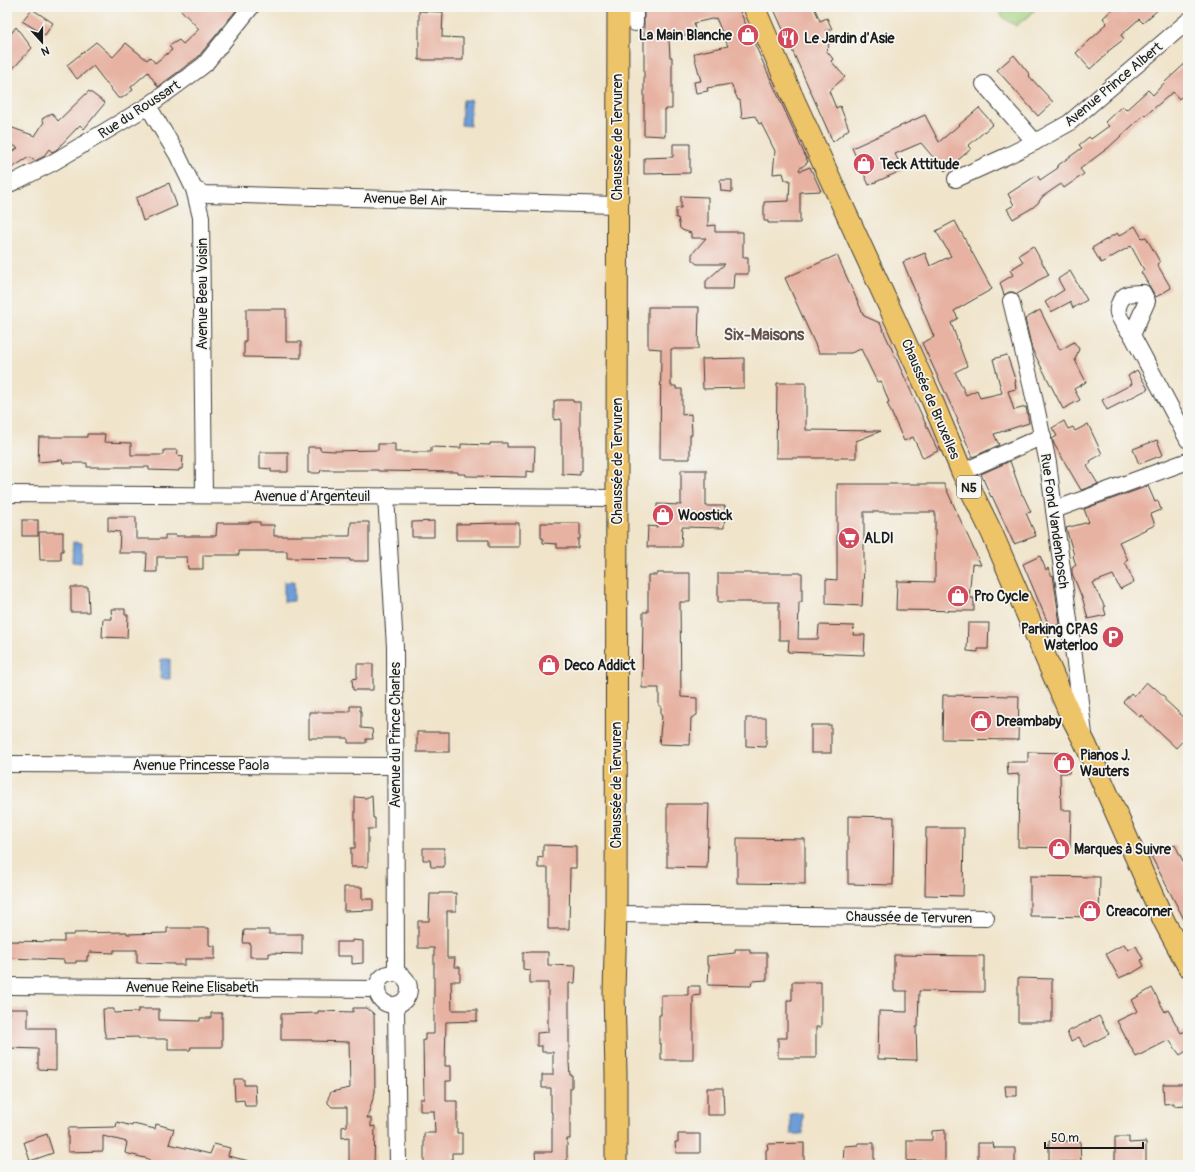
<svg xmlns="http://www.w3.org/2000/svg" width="1195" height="1172" viewBox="0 0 1195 1172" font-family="Pangolin,sans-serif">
<rect width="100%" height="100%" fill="#f6f6f2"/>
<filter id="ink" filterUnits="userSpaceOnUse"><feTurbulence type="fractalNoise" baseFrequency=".025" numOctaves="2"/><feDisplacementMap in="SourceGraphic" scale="8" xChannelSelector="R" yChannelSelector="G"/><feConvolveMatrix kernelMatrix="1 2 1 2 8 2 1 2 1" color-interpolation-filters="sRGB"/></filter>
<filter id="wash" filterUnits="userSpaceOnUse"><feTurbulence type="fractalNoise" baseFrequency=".012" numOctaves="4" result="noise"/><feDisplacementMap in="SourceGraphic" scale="16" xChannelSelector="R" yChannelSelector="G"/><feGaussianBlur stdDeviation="0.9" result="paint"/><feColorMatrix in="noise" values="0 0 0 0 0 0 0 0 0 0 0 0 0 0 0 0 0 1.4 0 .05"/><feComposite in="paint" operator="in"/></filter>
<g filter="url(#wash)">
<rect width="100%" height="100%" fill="#f0e4cb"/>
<!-- green -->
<path fill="#a4d07d" stroke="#60764c" d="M995,7h44l-23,19 -11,-7z"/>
<!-- water -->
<g fill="#6e9dd7" stroke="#455c7a">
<path d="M463,100h8l-1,26 -9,-1z"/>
<path d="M73,542l9,1 -1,20 -9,-1z"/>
<path d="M284,582h10v19l-10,1z"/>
<path d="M161,659h9v20h-10z"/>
<path d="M802,1113l1,21h-12l-1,-20z"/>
</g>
<g id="blocks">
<!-- building -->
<g fill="#e7b2a2">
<path d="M178,7h61l-41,50 -40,30 -10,-15 -17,15 2,3 -11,8h-4l-25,-32 -16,13 -10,-14 29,-23 17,15 13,-14 21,17 3,-3 5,6 17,-13 -3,-4 10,-6 4,4 16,-15z"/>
<path d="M644,7h94l70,155 -9,7 1,2 10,-4 11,24 -21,1v31h-32v-2h-4v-19l25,-1 1,-21h-5l-2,-7 -10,1 2,-23 -14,-28 -2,1 -4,-8 -13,2 -2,-18h-2l-7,-16 -24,4 1,3 -12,2 -2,-11 7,-1 -7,-26 1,-2 33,-7 -12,-28 -22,5 1,10 -26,6 1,18h2v52h-7v27l-21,-1z"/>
<path d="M773,7h41l6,14 7,-3 5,11 -6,2 5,11 -3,3 1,2 -3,3 7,9 -2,2 14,16 -16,14 7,17 4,-2 9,23 -16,13z"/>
<path d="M1115,7h46l-18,16 -4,-4 -18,16 3,4 -17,13 1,1 -18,16 -14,-16 26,-24 -1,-1 6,-5 -4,-5z"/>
<path d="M32,9l21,14 -8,12 -23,-14z"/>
<path d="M419,11l24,1 -1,25 21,1v22h-44z"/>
<path d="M16,27l16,21 -25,27v-36z"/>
<path d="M1014,55l16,20 -1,1 24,26 -15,14 -41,-46z"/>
<path d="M1188,61v29l-9,9 -6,-7 -27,23 -1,-1 -37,34 -28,21 4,5 -20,14 -3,-4 -19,13 -4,6 -6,5 -19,11 -6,-10 7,-4 -6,-11 29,-19 3,5 18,-12 -1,-2 25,-18 -3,-3 10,-8 2,2 18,-13 -4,-4 17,-16 4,4 22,-20 5,5 12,-13z"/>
<path d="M89,91l16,12 -21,26 -4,-4 -24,25 -4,2 -3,-3 -6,8 -8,4 -6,-4 -22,14v-15l11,-8 -11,-6v-9l3,-6 25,9 9,-14 -2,-3 10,-6 6,8z"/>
<path d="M979,108l14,16 -25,22 3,3 -26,22 -24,-28 -26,11 8,16 -34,15 -17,-37 73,-33 14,27z"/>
<path d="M673,144h17v29l-46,1v-16l29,-1z"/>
<path d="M720,180h12v12l-11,-1z"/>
<path d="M169,183l8,23 -34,15 -7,-23z"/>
<path d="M681,196l27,1v29l7,-1v7h28v25h5v17h-14l-1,15h-27v-8l19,-17h-28l-5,-4v-6l14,-16h-15v-5l-9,-3 -2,-2 -2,-10h-2v-10h5z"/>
<path d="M955,221l37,68 -38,22 4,7 -7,5 16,43 -12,6 11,23 11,-5 3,8 22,-5 -9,-34 14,-4 9,27h-1l1,7 -8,2 6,19 12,-3 3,16 -35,11 5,11 -26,12 -16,-36 1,-1 -36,-77 12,-6 -31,-75 22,-9 5,13 21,-10 -15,-25z"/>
<path d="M1135,226l7,12 4,-1 14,25 -3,2 14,24 -15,9 -15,-25 3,-2 -13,-24 -30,17 -9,-15 25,-15 2,3z"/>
<path d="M1033,246l16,29 -14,7 1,1 -19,11 -4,-2h-4l-5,3 -4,-12 13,-8 -3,-5 13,-8 -4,-7z"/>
<path d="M837,255l27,61 16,7 58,128 -15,7 -10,-21 -9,4 -17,-38 2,-1 -8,-21 -4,1 -16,-33 -10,4h-32l-34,-75z"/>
<path d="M1070,271l17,29 -14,8 -3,-6 -19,10 -6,-10 19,-12 -6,-11z"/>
<path d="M648,307h51l-1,42h-27v37h5v3h6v26l9,-1 1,21h-2v24h-30l1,-110 -13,-1z"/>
<path d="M246,309h40v33h15v16l-57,-1v-16h2z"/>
<path d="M1040,310l20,40 14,-8 5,7 -4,11 11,22 -12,7 6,11 -17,9 -31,-60 -7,-30z"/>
<path d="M744,358v30l-41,1 -1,-30z"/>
<path d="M1137,370l11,19 -41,21 -5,-10 30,-16 -4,-8z"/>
<path d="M777,383h29v47l75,1 -25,10v17h-80z"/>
<path d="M556,400h17v2h7v27l1,5h1v37h-2v4l-18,-1v-28h-1v-27l-7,1v-19h2z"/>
<path d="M1064,421l4,8 5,-2 2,4 13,-7 14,30 -12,7 1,2 -4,3 11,18 -17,6 -27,-46 -2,-5 5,-3 -5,-8z"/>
<path d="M87,434h18l-1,8 27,1v12h33v-5h14l-1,5 6,1 -1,13h-3v2l-30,-1v-3h-62v-4h-24l-1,-3 -24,2 1,-25h48z"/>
<path d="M1157,440l6,15 -24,9 -6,-15z"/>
<path d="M490,443h17v4h28l-1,25 -8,-1v6l-60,-1v-2h-8v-2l-80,-1v-1h-57l-1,3h-12v-26h12v3l14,1 44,-1v-6h17v8h36v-5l30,1v-4l29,1z"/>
<path d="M260,452h28v20h-17v-3l-11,-1z"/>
<path d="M1010,461l12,34h1l8,17 -5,1 10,23 -22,8 -22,-48 -1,1 -10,-23z"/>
<path d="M681,470h25v36h19l-1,22 -42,-1 -1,20h-34l1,-21 9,1v-23l24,1z"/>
<path d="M837,484h107l37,81 -9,-1 -3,34h5v13l-78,-1 1,-29 38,1v-70h-71v56l-2,38 -36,-2v-25l11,1z"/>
<path d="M1148,486l7,16 3,-1 3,9 -10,4 4,11 -36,17 9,18 -3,2 9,20 -14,7 -7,-14 -21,8 13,24 -1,1 2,7 -18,4 -5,-19 -11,-27v-5l4,-3 -3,-9 1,-1 -8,-27 23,-6 -5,-13z"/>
<path d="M108,517h28v22h29v-4h11v1h40l1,-13h32v-1h11v3h14v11h76l1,-14h18v39h-19v-2l-63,-1v-7h-48v4h-36v14h-15l-1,-12h-30v15h-11l1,-19h-28l1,-21 -12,-1z"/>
<rect x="22" y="520" width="16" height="16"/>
<path d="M434,521v16h-22v-15z"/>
<path d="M503,523h16v24h-30v-7h-33v-16z"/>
<path d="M541,523h39v16h-2v9h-21v-4l-14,-1v-5h-2z"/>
<path d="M39,532h24v19h-2v9h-21z"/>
<path d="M1040,556l6,14 2,-2 4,8 1,-1 7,49 -10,4 -27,-64z"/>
<path d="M657,573h33v29h-10l1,95 16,1v17l-6,3 -1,27 -31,-1 3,-28h-1v-10h-2v-18h-17l1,-76h5v-37h9z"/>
<path d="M718,573h84v29h-3l-1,37h20l1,-14 35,1 -1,9h12l-1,20 -76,-3 1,-12h-10v-38h-61z"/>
<path d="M71,587h17l1,25h-18z"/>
<path d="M111,609h14v6h3l-1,23 -25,-1 1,-18h9z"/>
<path d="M968,623h21l-1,26h-10v3l-11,-1z"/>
<path d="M357,664h16v26h-20l-1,-11 5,-1z"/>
<path d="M1146,682l7,6 1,-1 12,11 -2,1 24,22v14l-12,13 -35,-33 -1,2 -17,-15 8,-9 3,3z"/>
<path d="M943,695l76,1 -1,44 -76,-1z"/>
<path d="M350,706h10v5h1v17l11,1 1,10h-7v4h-18v-5h-39v-26h39v-1h2z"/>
<path d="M746,718h20v29l-20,-1z"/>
<rect x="811" y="725" width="20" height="28"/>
<rect x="417" y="732" width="32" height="20"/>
<path d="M1028,752l42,1 -1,20h-9l1,37h10l-1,38 -52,-1 1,-73 -11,1 -1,-13h21z"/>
<path d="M372,795l1,23h2v11h-7v38h-17v-19h4v-51l11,1z"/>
<path d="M667,804h42l-2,64 -40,-1z"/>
<path d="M848,816l46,1 -1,68 -45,-1z"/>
<path d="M926,828h38l-1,68 -38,-1z"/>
<path d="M737,838l68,1v45l-68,-1z"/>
<path d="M543,845l33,1v22h-6l-1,61h-21v-61h-10v-11l5,1z"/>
<path d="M1175,845l13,26v56l-37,-71z"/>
<path d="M423,848h21v19h-13l-1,-7h-7z"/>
<path d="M1030,876l70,1 -1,40 -69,-1z"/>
<path d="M344,887h18v12h11v11l-29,1z"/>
<path d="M439,893h17v18h-9v47h8l-1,9h6v14h-9l1,29h25v11l-31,1 -1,44h6v15h-5v20h11v32h5v20h-10v12h-28v-32h11l-1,-22h-14v-12h4l-1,-59h2v-6h9v-86h-16v-27h11l1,-27h9z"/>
<path d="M167,928h42v17l6,1v13h-30v6h-11v-1l-37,-1v-13h-23v3l-25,-1v4h-2v5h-11v2h-12v-3l-57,-2v-17l57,1v-7h9l1,-2 53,-1v2l40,-1z"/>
<path d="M244,930h25v4h33v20l-33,-1v4h-19v-14h-7z"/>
<path d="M352,940l11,1v22l-11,1v-8h-15v-14h15z"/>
<path d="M1124,944l4,6 8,-4 7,13 -2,1 3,6 -13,8v-1l-12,5 -13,-24z"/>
<path d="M735,949h15v4h17v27l-15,1 -1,5 -43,-1 1,-20h-2v-9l28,-3z"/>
<path d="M530,952h18v13l28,1 -1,17h-6v80l1,12h2v13h-2v51h-3v26h-31l-1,-13h17v-40h-1v-24h-9v-13h11v-23h-11v-6h-5v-13l11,-1v-49h-18v-13l-7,-1v-16z"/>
<path d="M894,955l90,1v36l-65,-1 -1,36h-2l1,33 -39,-1 1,-48 28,1v-21h-13z"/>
<path d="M1018,978l34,1v43h-34z"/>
<path d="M792,982h29v45h-5v31h-38v-20h9v-38h5z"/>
<path d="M688,986h12v9l-7,1v64h-32v-16h-2v-29h2v-20h27z"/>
<path d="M1152,988l13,24 3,-2 13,23 7,-3v20l-8,5 -11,-15 -33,17 -19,-36 21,-10 -6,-11z"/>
<path d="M353,1008h14l7,6 1,78 -8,26h4v9l4,-1 -1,39h-25v-28l-7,1v-11l5,-1v-19h-15l-4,-4v-5l3,-6 19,-4 -1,-46 -37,-1v-1h-31v-26l37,-1v-2l35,1z"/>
<path d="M9,1009h19v19h28v42l-18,-1v-20l-29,-1z"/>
<path d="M103,1009h11v4l24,-1v-3h21v11l41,1v-3h11v-5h11v34h-31l-1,3h-22v-11h-29l-1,-2 -32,1 -2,-8z"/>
<path d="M1099,1016l10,18 -25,13 -5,-10 -8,4 -4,-9z"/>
<path d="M234,1079h10v6h11l1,21h-11l-1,-6 -9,1z"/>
<path d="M1163,1084h25v16l-3,-1v6l-11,1v-3l-10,1z"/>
<path d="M1005,1086h12v10h-11z"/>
<path d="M707,1088h16l1,27h-17z"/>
<path d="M117,1122l15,4 1,-2 22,5 1,-5 18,5 -5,15 41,10 4,-10 16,4 -2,8 21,5 -1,4h-100l1,-6 -24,-6 2,-11 -24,-6v15l-35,1v-24l48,-1z"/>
<path d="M945,1130v35h-14v-5l-24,1v-21h25v-9z"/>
<path d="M47,1134l6,19 -23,8 -6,-19z"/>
<path d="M678,1134h22v19h-24l-1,-11h3z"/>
<path d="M1115,1137h14v6l17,-1v23h-31z"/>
<path d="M1049,1141h31l1,21h-22v3h-10z"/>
<path d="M804,1143v22h-37l-1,-6v-9l2,-1 -1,-5z"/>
<path d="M858,1143h16v22h-31l1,-19 14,-1z"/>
<path d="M978,1143h15l1,5h21v17h-37z"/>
</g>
</g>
</g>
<g filter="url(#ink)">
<use href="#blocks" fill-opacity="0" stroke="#3c3a36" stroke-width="1"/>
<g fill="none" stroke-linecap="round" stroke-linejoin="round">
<!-- minor casing -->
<g stroke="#3c3a36" stroke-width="18">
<g id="minor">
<path d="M635,23v-16"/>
<path d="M984,84l51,58"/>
<path d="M148,106l29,48 17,35 7,28 3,278"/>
<path d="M956,179l53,-24 26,-13 34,-19 119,-102"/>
<path d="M7,185l11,-5 34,-17 96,-57 52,-38 5,-4 46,-57"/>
<path d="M194,189l10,5 413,11"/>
<path d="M1011,301l21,87 16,75 6,47 23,168 7,56"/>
<path d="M1132,335l15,-34 -4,-8c-10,0 -20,-1 -24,11 -1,3 -2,7 -1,9 2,8 9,16 14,22l56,105"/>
<path d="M962,472l81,-36"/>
<path d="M7,494l609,4"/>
<path d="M386,496l9,151 1,326"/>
<path d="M1054,510l134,-49"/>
<path d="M7,764l388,2"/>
<path d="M616,914l370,4"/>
<circle cx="393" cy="989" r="16"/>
<path d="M7,986l370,3"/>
<path d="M396,1006l2,159"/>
</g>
</g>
<!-- major casing -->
<g stroke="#3c3a36" stroke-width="23">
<g id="major">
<path d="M754,7l40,93 138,300 30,72 30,61 77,179 16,31 79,178 24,45"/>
<path d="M616,1165v-92l-2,-81 2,-78 2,-907"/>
</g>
</g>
<!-- minor -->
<use href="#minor" stroke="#fff" stroke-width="16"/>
<!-- major -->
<use href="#major" stroke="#eec469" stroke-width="21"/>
</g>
</g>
<!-- icons -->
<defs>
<g id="shop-disc" transform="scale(1.15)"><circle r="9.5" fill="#d1495b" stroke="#f6f6f2"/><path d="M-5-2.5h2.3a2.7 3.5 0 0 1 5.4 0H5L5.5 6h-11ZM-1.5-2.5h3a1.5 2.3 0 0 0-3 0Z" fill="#fff"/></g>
<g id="restaurant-disc" transform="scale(1.15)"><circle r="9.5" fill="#d1495b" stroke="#f6f6f2"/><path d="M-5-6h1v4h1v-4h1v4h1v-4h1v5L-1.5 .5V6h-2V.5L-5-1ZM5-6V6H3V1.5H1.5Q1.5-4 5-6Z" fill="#fff"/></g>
<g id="supermarket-disc" transform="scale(1.15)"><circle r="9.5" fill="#d1495b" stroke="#f6f6f2"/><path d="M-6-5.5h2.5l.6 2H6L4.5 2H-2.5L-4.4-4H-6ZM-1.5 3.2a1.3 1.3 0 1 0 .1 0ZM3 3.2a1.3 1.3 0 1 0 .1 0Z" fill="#fff"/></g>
<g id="parking-disc" transform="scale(1.15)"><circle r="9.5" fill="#d1495b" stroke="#f6f6f2"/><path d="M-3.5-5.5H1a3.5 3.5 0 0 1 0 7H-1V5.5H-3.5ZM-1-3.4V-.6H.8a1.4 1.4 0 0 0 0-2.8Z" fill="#fff"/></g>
</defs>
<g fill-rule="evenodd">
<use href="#shop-disc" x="748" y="35"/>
<use href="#restaurant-disc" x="788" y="38"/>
<use href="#shop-disc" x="864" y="164"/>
<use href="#shop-disc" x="663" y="515"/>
<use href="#supermarket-disc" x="849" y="538"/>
<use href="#shop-disc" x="958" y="596"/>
<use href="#parking-disc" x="1113" y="637"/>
<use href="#shop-disc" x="549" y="665"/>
<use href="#shop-disc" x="981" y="721"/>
<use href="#shop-disc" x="1064" y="763"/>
<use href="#shop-disc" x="1059" y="849"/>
<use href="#shop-disc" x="1090" y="911"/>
</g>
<g text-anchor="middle" stroke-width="3.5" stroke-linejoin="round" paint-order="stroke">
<!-- shield labels -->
<rect fill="#f6f6f2" stroke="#5d5d5c" stroke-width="1" x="957" y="476" width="24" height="22" rx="3"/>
<g font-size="13" font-weight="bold" fill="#1c1c1c">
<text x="969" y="492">N5</text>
</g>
<!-- poi labels -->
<g font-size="14" font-weight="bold" fill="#1c1c1c" stroke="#f6f6f2" text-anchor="start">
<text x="732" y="40" text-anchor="end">La Main Blanche</text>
<text x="804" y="43">Le Jardin d'Asie</text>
<text x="880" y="169">Teck Attitude</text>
<text x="678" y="520">Woostick</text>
<text x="864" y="543">ALDI</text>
<text x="974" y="601">Pro Cycle</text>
<text x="1098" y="634" text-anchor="end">Parking CPAS<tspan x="1098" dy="16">Waterloo</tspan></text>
<text x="564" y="670">Deco Addict</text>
<text x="996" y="726">Dreambaby</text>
<text x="1080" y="760">Pianos J.<tspan x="1080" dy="16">Wauters</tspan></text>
<text x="1074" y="854">Marques à Suivre</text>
<text x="1106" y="916">Creacorner</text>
</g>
<!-- street labels -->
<g font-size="14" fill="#1c1c1c" stroke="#f6f6f2">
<text transform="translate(1113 84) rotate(-40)" y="5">Avenue Prince Albert</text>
<text transform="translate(139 109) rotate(-33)" y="5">Rue du Roussart</text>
<text transform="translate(617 137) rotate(-90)" y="5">Chaussée de Tervuren</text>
<text transform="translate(405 199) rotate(2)" y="5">Avenue Bel Air</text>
<text transform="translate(202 294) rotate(-90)" y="5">Avenue Beau Voisin</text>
<text transform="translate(931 399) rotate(67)" y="5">Chaussée de Bruxelles</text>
<text transform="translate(617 461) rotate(-90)" y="5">Chaussée de Tervuren</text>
<text x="312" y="501">Avenue d'Argenteuil</text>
<text transform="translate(1055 521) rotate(82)" y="5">Rue Fond Vandenbosch</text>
<text transform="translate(395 735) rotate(-90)" y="5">Avenue du Prince Charles</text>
<text x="201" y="770">Avenue Princesse Paola</text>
<text transform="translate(616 785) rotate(-90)" y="5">Chaussée de Tervuren</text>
<text transform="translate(909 917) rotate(1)" y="5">Chaussée de Tervuren</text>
<text x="192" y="992">Avenue Reine Elisabeth</text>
</g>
<!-- quarter labels -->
<g font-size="16" font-weight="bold" fill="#63504b" stroke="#f6f6f2">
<text x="764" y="340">Six-Maisons</text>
</g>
</g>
<!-- margin -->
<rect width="1195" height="1172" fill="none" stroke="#f6f6f2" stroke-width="24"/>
<!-- north arrow -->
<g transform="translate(42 42) rotate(159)" stroke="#f6f6f2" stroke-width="3" paint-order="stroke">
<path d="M0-3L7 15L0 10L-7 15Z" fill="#1c1c1c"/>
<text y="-6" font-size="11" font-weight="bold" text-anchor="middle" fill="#1c1c1c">N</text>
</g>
<!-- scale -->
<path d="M1045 1142v6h98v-6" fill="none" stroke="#1c1c1c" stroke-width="2"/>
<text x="1051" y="1142" font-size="12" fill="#1c1c1c" stroke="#f6f6f2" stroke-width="3" paint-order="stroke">50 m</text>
</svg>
